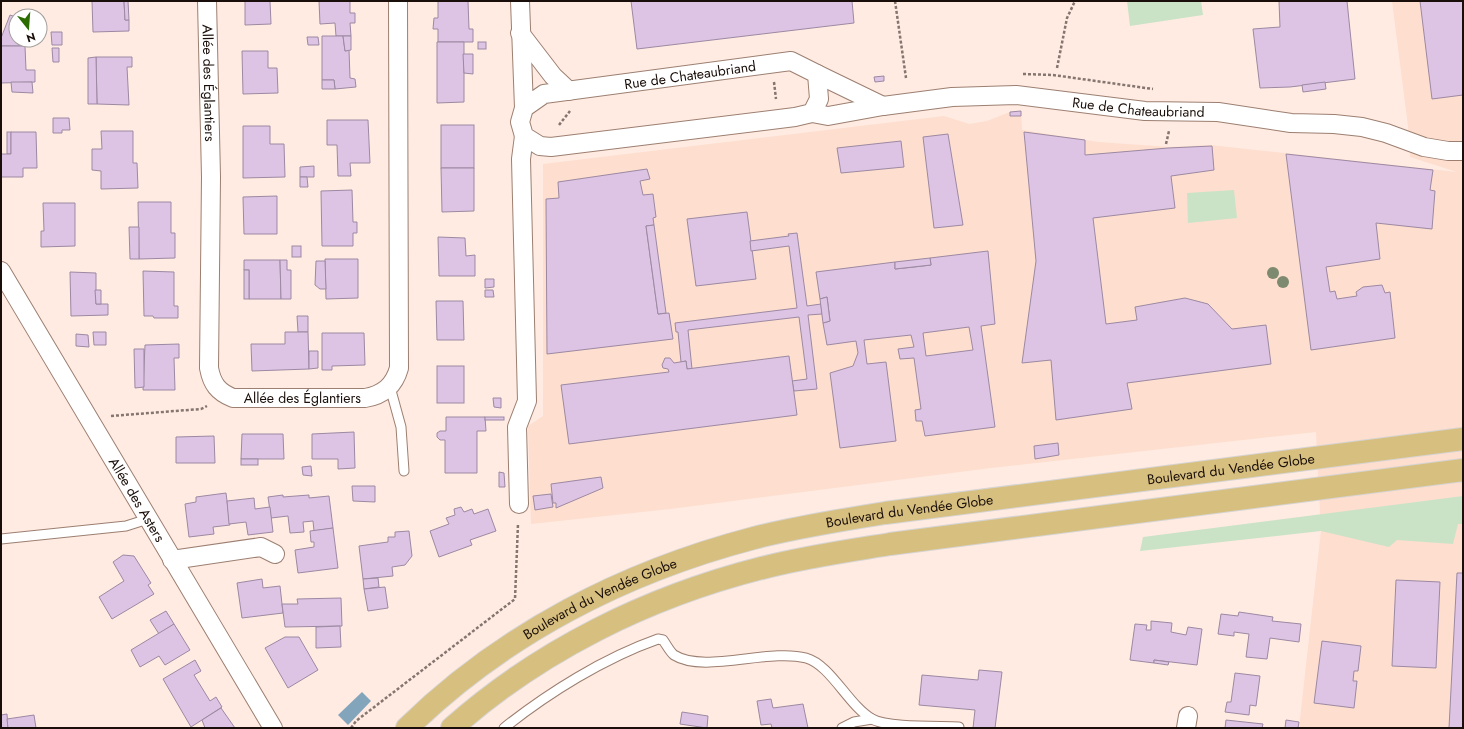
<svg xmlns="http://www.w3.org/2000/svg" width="1464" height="729" viewBox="0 0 1464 729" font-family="Jost,sans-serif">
<rect width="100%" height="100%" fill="#ffebe2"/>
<!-- built -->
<path fill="#fedece" d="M1392,1h71v727h-164l22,-197 -5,-99 -325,36 -321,41 -139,15 -3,-98 15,-10v-252l401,-48 25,8 18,-3 23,-9 11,-1 1,19 76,12 72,5 40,-2 247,27 -47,-15 -2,-31z"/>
<!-- green -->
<g fill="#cae3c7">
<path d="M1127,1h74l2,14 -73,11z"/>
<path d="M1234,190l3,28 -49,5 -1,-30z"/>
<path d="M1463,496v28h-5l-5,20 -56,-4 -8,7 -68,-16 -181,20 3,-14z"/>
</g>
<!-- water -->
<path fill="#82a5bc" d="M362,692l9,9 -23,24 -10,-10z"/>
<!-- building -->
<g fill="#ddc4e5" stroke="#9c89a2" fill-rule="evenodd">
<path d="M92,1h32l1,19h4v11l-36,1z"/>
<path d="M124,1h4l1,19h-4z"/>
<path d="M245,1h25l1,23 -26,1z"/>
<path d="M319,1h31v12h5v10h-5l1,13h-15l-1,-13 -15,1z"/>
<path d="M438,1h30l1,28h4v13h-35v-13h-5l1,-11h4z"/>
<path d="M631,1h221l2,22 -217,26z"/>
<path d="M1279,1h68l8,78 -65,8 -30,1 -7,-59 27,-2z"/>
<path d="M1420,1h43v94l-31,4z"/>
<path d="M22,10l13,5v1h-15z"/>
<path d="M10,15l6,2v23h12l-3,6h-24v-8z"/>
<path d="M51,32h11v13h-10z"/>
<path d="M322,36h21l2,15 4,-1 1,28 5,1 1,8 -21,2 -1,-9h-12z"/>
<path d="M343,36h8v14l-6,1z"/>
<path d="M307,37h11l1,8h-11z"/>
<path d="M437,42h27v60l-27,1z"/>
<rect x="478" y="42" width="8" height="7"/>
<path d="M1,46h24l1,24h9v12l-34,1z"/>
<path d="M52,48h7v14h-6z"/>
<path d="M242,51h26v17h9l1,25 -35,1z"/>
<path d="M463,54h10v20l-9,-1z"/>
<path d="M96,57h36v10h-5l2,38 -32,-1z"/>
<path d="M96,57l1,47h-9v-46z"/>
<path d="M884,76v5l-9,1 -1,-5z"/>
<path d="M322,80h12l1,9h-13z"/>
<path d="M11,82h21l1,11 -21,-1z"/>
<path d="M1325,82l1,7 -23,3 -1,-7z"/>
<path d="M1021,111v5h-11v-4z"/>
<path d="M53,118h16l1,12h-8v3h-9z"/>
<path d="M327,120h41l2,43h-20l1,13h-13l-1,-31h-10z"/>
<rect x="441" y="125" width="33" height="43"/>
<path d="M243,126h27v18h14l1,33 -42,1z"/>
<path d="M101,131h32v32h4l1,25 -37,1v-18l-9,-1v-21h10z"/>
<rect x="7" y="132" width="4" height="22"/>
<path d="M11,132h25l1,36h-14v9h-22v-23h10z"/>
<path d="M1024,132l61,8v15l83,-7 44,-2 2,24 -43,6 4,32 -82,10 13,106 31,-4 -2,-13 50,-9 23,6 24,25 34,-4 5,39 -144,19 5,26 -76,11 -5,-60 -29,3 14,-102z"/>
<path d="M948,134l15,91 -29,3 -11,-91z"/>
<path d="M901,141l3,26 -63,6 -4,-25z"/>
<path d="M1286,154l147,16 -3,20 5,1 -3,38 -56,-6 4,36 -54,8 4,25 5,-1 2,8 20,-3 -1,-4 7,-5 19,-2 3,8 5,-1 5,46 -84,12z"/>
<path d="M314,166v11h-14v-10z"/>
<path d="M441,168h33v43l-32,1z"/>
<path d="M647,169l3,10 -10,2 3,14 10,-1 3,23 -3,1 1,7 -8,1 12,88 11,-1 4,26 -126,15 -1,-155 13,-1 -1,-16z"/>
<path d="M300,177h7l1,10h-8z"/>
<path d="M352,190l1,32h4v11h-4v13h-31l-1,-55z"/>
<path d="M277,196v38h-33l-1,-37z"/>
<path d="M138,202h33v31h4v25l-36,1z"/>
<path d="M43,203h32v43l-34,1v-16h3z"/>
<path d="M747,212l9,67 -60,7 -9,-67z"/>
<path d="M654,225l12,88 -8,1 -12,-88z"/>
<path d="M129,227h10v32h-9z"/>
<path d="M797,233l10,73 14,-2 1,10 -14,1 9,74 -23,2 -2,-10 15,-2 -8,-62 -111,13 4,39h-5l-1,-8 -5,1 -3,-30h-2l-1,-9 122,-15 -8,-62 -38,5 -1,-10 39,-5 -1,-2z"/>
<path d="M438,237l27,1 1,18 9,-1v21h-36z"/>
<rect x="292" y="246" width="9" height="11"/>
<path d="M988,251l7,73 -14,2 14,101 -70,9 -3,-15h-6l-1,-11 6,-1 -7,-51 -14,1 -2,-10 16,-2 -3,-12 -47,5 3,24 19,-2 10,79 -56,7 -10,-75 23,-7 5,-13 -2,-12 -29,4 -4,-22 7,-2 -3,-24 -7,2 -4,-27 79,-10v7l19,-2 17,-2 -1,-7zM969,327l4,23 -47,6 -3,-23z"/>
<path d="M930,258l1,7 -36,4v-7z"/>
<path d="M325,259h33v39l-32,1z"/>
<path d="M244,260h36l1,39h-32v-29h-5z"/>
<path d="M280,260h7v10h4v29h-10z"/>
<path d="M316,261h9l1,28h-6l-5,-4z"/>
<rect x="244" y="270" width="5" height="29"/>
<path d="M143,271l31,1v34h4v12h-24l-1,-2h-9z"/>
<path d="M70,272l26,1v31h12v11l-37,1z"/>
<path d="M485,279h9v8l-9,1z"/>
<path d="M95,290h6v14h-5z"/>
<path d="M485,290h8l1,7h-9z"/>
<path d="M827,297l3,24 -7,2 -3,-24z"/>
<path d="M436,301h27l1,39h-27z"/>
<path d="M297,316h11v16h-10z"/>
<path d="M93,332h13v13h-12z"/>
<path d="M285,332h23l1,37 -57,2 -1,-27h34z"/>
<path d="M322,333h42l1,32 -33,1v4h-10z"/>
<path d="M76,334l12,1 1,12 -13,-1z"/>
<path d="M179,344v14h-5l1,32h-32l2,-45z"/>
<path d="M134,349h10v38l-9,1z"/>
<path d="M309,351h9v17l-9,1z"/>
<path d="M789,356l8,59 -228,29 -8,-59 108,-13 -1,-3 -5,-1 -1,-3 3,-7h5l4,5 12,-2 1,8z"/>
<rect x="437" y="366" width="27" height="37"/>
<path d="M493,398h8v10l-7,-1z"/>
<path d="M446,417h39l1,14h-9v42h-32v-33h-5l-3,-3v-4l3,-2h6z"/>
<rect x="485" y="417" width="19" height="3"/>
<path d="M354,432l1,36 -17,1v-10h-26v-25z"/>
<path d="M242,434h41l1,25h-43z"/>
<path d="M214,436l1,27h-39v-26z"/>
<path d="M1058,443l1,12 -24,4 -1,-13z"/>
<rect x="241" y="459" width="17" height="6"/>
<path d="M311,466l1,10 -9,-1 -1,-8z"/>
<path d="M499,472l5,1 1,14h-6z"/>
<path d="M601,477l2,11 -47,20v-5h-3l-2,-19z"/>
<path d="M352,486h23v16l-22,-1z"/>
<path d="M226,493l4,32 -17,2 1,7 -25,3 -4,-33 11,-2v-5z"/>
<path d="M551,494l2,13 -18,3 -2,-14z"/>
<path d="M283,495v2l26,-2v3l20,-2 4,32 -19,3 -1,-10 -10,1 1,10 -14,1 -2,-17 -17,2 -3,-21z"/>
<path d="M254,498l1,11 15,-2 3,25 -25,3 -2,-13 -17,2 -2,-23z"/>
<path d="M461,507l3,5 8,-3 2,5 14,-5 8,22 -26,9 2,5 -33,12 -9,-26 19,-7 -3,-6 9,-3 -1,-6z"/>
<path d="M333,528l5,40 -40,5 -3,-23 19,-3v-5h-3l-1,-11z"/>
<path d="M409,531l3,25 -7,9 -13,2 1,9 -30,3 -4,-33 29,-4v-5h7v-5z"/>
<path d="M123,555l11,1 17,27 -3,2 6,9 -42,25 -13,-22 25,-16 -11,-19z"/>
<path d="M1457,573h6v155h-14z"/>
<path d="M378,578l1,9 -15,2 -1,-10z"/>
<path d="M262,579l1,9 17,-2 3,27 -41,5 -5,-35z"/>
<path d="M1396,580l44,2 -4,86 -44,-2z"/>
<path d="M385,587l3,21 -20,3 -4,-22z"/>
<path d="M341,598l1,28 -57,1 -3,-23h16l-1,-5z"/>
<path d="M166,611l8,13 -15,10 -9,-14z"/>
<path d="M1239,612l34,5 -1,4 29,3 -2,18 -29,-4 -3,21 -21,-2 3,-23 -15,-2v4l-16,-2 3,-20 17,2z"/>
<path d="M1151,621l21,2 -1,9 15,3 2,-8 14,2 -5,36 -43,-5v3l-24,-3 5,-36 12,1 -1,5h5z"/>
<path d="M174,624l16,26 -25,15 -6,-9 -19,11 -9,-17z"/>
<path d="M340,626l1,21 -25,1v-21z"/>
<path d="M285,637h14l19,33 -30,18 -23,-40z"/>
<path d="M1322,641l39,5 -3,25h-4l-1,10h4l-3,27 -40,-5z"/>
<path d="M195,660l6,11 -7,4 16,26 6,-4 6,10 -31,20 -28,-48z"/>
<path d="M1154,660l15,2 -1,3 -14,-2z"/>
<path d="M979,670l23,2 -7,56h-22l2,-18 -56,-5 3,-30 56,5z"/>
<path d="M1235,673l25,3 -4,30 -6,-1 -1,10 -24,-3 2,-10h4z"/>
<path d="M771,699l2,9 30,-4 5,24h-36l-1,-4 -10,1 -4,-24z"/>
<path d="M221,708l14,20h-30l-3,-8z"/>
<path d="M682,712l26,4 -1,12 -27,-4z"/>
<path d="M7,714l1,14h-7v-13z"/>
<path d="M34,715l2,13h-28l-1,-9z"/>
<path d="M1226,720l37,4 -1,4h-37z"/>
<path d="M1286,720l13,2 -1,6h-13z"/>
</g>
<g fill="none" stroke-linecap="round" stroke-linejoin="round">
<!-- service casing -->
<g stroke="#9c7f71" stroke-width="11">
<g id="service">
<path d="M390,387l11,40 3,44"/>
<path d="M1,539l125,-13 22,-7"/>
<path d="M504,728c44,-35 100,-70 154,-89l5,1c3,4 7,12 11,15 30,19 95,-7 132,3 25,7 42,47 66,61 16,9 67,7 87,8"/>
<path d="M842,728l12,-6 18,-3"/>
</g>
</g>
<!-- minor casing -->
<g stroke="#9c7f71" stroke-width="20">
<g id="minor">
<path id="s1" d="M207,1l4,176 -2,191c3,16 9,24 24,30h132c18,-3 29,-12 34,-30l-1,-367"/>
<path d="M520,1l4,107 -4,14 4,14 16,10 11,1 244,-30 17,-4 7,-14 -2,-25 -26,-13 -247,33 -20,14"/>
<path d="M520,33l33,43 16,15"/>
<path d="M817,74l66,32"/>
<path id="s2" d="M812,113l16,3 55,-10 69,-9 64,-2 129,16 73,1 73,11 43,1 28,3 24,6 38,14 24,4h15"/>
<path id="s3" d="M1,271l272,457"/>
<path d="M519,504l-2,-77 10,-26 -6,-242 3,-23"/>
<path d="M172,560l89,-13 14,7"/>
<path d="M1186,728l2,-12"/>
</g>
</g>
<!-- primary casing -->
<g stroke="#d6d4d3" stroke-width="24">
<g id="primary">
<path id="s4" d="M407,728c96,-94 217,-156 347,-190 43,-11 87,-18 131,-25l578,-74"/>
<path d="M452,728c88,-78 196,-131 310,-160 42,-11 85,-17 128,-24l573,-74"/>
</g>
</g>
<!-- path -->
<g stroke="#84756e" stroke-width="2.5" stroke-dasharray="3 2" stroke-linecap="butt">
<path d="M895,1l11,77"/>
<path d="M1057,68l10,-50 8,-17"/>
<path d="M1023,74l30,1 100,14"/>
<path d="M774,82l2,17"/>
<path d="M559,125l11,-14"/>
<path d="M1166,144l3,-13"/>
<path d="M111,416l90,-7 6,-3"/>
<path d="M351,728l5,-7 159,-122 3,-75"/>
</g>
<!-- service -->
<use href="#service" stroke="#fff" stroke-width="9"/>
<!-- minor -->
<use href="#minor" stroke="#fff" stroke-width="18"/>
<!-- primary -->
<use href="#primary" stroke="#d7bf7f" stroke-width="22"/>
</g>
<!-- trees -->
<g fill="#7d8a6f">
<circle cx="1273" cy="273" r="6"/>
<circle cx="1283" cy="282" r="6"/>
</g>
<g text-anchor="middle" stroke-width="4" stroke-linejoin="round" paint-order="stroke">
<!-- street labels -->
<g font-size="14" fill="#190e09" stroke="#fff">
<text transform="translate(690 75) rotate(-8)" y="5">Rue de Chateaubriand</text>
<text dy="5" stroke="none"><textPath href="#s1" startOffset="82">Allée des Églantiers</textPath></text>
<text dy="5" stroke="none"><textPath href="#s2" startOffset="329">Rue de Chateaubriand</textPath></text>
<text dy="5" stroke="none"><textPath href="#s1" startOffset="477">Allée des Églantiers</textPath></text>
<text dy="5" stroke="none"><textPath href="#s4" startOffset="882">Boulevard du Vendée Globe</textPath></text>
<text dy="5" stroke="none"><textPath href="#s3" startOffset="266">Allée des Asters</textPath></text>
<text dy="5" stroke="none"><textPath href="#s4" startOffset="558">Boulevard du Vendée Globe</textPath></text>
<text dy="5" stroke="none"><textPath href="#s4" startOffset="234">Boulevard du Vendée Globe</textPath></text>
</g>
</g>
<!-- border -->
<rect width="1464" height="729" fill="none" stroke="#190e09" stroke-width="4"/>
<!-- north arrow -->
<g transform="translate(28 28) rotate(163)"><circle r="19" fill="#ffffff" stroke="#a39f9d"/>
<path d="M0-3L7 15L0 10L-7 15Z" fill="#2b6c01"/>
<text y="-6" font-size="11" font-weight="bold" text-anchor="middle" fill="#190e09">N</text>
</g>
</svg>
